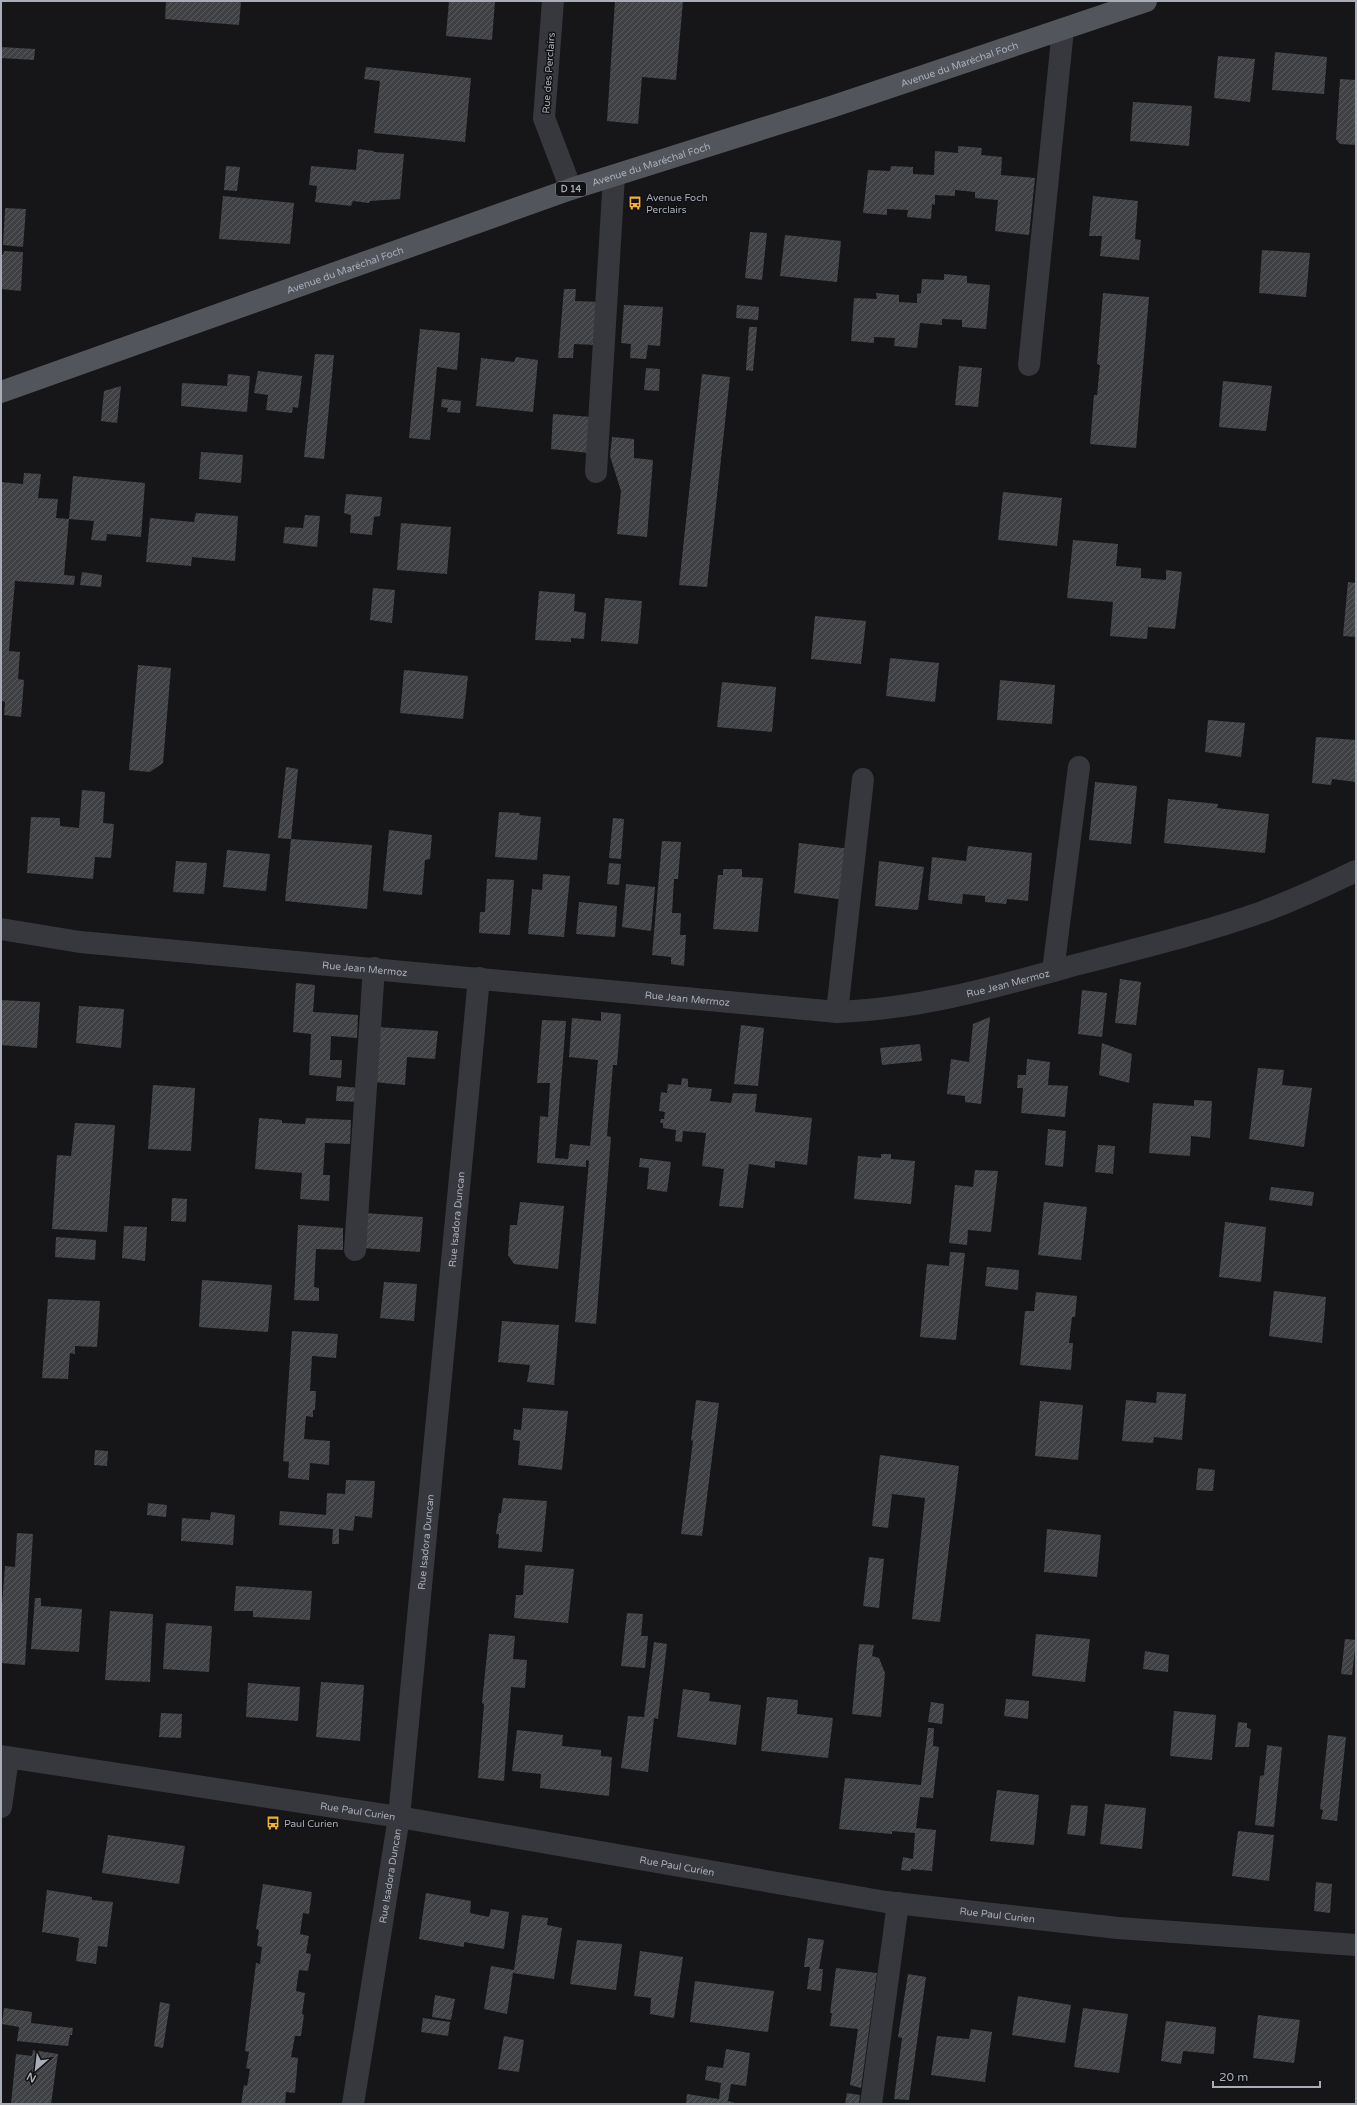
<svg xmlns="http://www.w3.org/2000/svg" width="1357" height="2105" viewBox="0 0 1357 2105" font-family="'Varela Round',sans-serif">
<defs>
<pattern id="building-hatch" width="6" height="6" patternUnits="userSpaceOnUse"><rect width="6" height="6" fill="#404145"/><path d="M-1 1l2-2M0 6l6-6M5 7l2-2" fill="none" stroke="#595a5e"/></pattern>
</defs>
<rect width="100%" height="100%" fill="#161618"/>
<!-- building -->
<g fill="url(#building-hatch)">
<path d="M166,1h75l-2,24 -74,-6z"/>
<path d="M449,1h46l-3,39 -46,-4z"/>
<path d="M615,1h68l-7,79 -34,-3 -4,47 -31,-3z"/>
<path d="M1,47l34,2 -1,11 -33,-2z"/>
<path d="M1275,52l52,5 -3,37 -52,-4z"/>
<path d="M1218,56l37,3 -5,43 -36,-4z"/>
<path d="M366,67l105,11 -6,64 -91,-9 6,-52 -16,-2z"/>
<path d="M1340,79l16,1v65l-16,-1 -4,-5z"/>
<path d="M1133,102l59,4 -3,40 -59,-5z"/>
<path d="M958,146l24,2 -1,7 21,2 -1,18 34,3 -6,57 -34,-4 3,-31 -23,-2v-6l-20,-2v6l-20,-1v10l-3,-1 -1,15 -24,-2 1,-7 -21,-1v6l-24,-2 5,-43 22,1 1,-5 22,1v7l21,1 1,-24 23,2z"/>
<path d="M358,149l16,2v1l30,2 -4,45 -30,2 -1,2 -16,-2 -2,5 -36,-4 2,-16 -8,-1 2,-19 45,4z"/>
<path d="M226,166l14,1 -3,24 -13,-1z"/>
<path d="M223,196l71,7 -4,41 -71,-5z"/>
<path d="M1093,196l45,5 -3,38 6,1 -2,20 -39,-4 2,-20h-13z"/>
<path d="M5,208l21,1 -3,38 -20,-2z"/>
<path d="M750,232l17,1 -5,47 -17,-2z"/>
<path d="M785,235l56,6 -4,41 -57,-6z"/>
<path d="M1262,250l48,3 -4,44 -47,-4z"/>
<path d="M4,251l19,1 -2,39 -20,-2v-34h2z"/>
<path d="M944,274l23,2v7l23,2 -4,44 -24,-2v-7l-20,-1v6l-22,-2 -3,25 -23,-2 1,-8 -21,-1v6l-23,-2 3,-43 23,1 -1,-6 23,2v7l18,1v-9l4,-1 1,-14 22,1z"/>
<path d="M564,289h12l-1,12 24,1 -3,43 -22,-1 -1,14h-15z"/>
<path d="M1103,293l46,4 -13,151 -46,-4 4,-49h3l3,-30 -3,-1z"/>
<path d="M624,305l39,2 -3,39 -12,-1 -2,14 -16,-1 1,-14 -10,-1z"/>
<path d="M737,305l22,2 -1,13 -22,-2z"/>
<path d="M749,327h8l-4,44 -7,-1z"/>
<path d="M420,329l40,4 -3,37 -20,-3 -7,73 -21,-2z"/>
<path d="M315,354l19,1 -10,104 -20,-2z"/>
<path d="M516,357l22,3 -5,52 -57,-6 5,-48 33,4z"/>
<path d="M959,366l23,2 -4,39 -23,-2z"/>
<path d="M646,368l14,1 -1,22 -15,-1z"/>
<path d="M258,371l44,5 -4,32 -5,-1 -1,6 -26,-3 2,-15 -14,-2z"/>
<path d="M228,374l22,2 -3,36 -66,-6 1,-23 45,3z"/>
<path d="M702,374l28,3 -23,210 -28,-2z"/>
<path d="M1223,381l49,5 -6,45 -47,-4z"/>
<path d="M121,386l-4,37 -16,-2 3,-30z"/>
<path d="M442,399l19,2 -1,12 -13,-1 1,-4 -7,-1z"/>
<path d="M553,414l39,3 -3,36 -38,-4z"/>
<path d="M612,437l22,2v19l19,2 -6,77 -30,-3 4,-43 -11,-35z"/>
<path d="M201,452l42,3 -2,28 -42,-4z"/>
<path d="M24,473l17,1 -3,24 20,1 -2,19 13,1 -5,56 11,1 -1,9 -59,-4 -6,70 11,1 -2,27 6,1 -3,37 -17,-2 1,-13 -4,-1v-219l22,2z"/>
<path d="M73,476l72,7 -4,54 -34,-3 -1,7 -15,-1 3,-19 -25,-2z"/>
<path d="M1003,492l59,6 -5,48 -59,-6z"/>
<path d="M346,494l36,3 -2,19 -6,1 -2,18 -22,-2 1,-18 -7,-2z"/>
<path d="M196,513l42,3 -3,45 -43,-4 -1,9 -45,-4 4,-44 44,4z"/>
<path d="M305,515l15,1 -3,31 -34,-4 2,-16 18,1z"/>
<path d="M401,523l50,4 -4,47 -50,-4z"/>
<path d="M1073,540l45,4 -2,22 25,2v10l25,2v-10l16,2 -7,57 -27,-2 -1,12 -37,-3 3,-34 -46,-4z"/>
<path d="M82,572l20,3 -1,12 -21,-2z"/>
<path d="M1348,582l8,1v54l-13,-1z"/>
<path d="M373,588l22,2 -3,33 -22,-3z"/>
<path d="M539,591l36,3 -1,17 12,2 -2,26 -13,-1v4l-36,-2z"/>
<path d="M605,598l37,3 -4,43 -37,-3z"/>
<path d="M815,616l51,5 -5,43 -50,-5z"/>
<path d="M890,658l49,5 -4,39 -49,-6z"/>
<path d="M138,665l33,3 -8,95 -13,9 -21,-2z"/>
<path d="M404,670l64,6 -5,43 -63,-6z"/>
<path d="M1000,680l55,5 -3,39 -55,-4z"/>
<path d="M722,682l54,5 -4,45 -55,-5z"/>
<path d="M1208,720l37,3 -4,34 -36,-5z"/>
<path d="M1316,737l40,3v42l-24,-3 -1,6 -19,-2z"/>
<path d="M286,767l12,2 -7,70 -13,-1z"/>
<path d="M1095,782l42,4 -6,58 -42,-4z"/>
<path d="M82,790l23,2 -2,31 11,1 -3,34 -16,-1 -2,22 -66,-6 4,-56 29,1v8l19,2z"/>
<path d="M1168,799l50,5 -1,4 52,6 -4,39 -101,-10z"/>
<path d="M499,812l21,1 -1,2 22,2 -4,43 -42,-3z"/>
<path d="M613,818l11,1 -3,40 -12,-1z"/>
<path d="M389,830l43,5 -2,24 -5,1 -3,35 -39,-4z"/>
<path d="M291,839l81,6 -5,64 -82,-8z"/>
<path d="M662,841l19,1 -3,37h-4l-2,34h9l-1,22h6l-2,31 -13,-2v-7l-19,-2z"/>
<path d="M799,843l52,6 -6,51 -51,-7z"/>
<path d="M968,846l64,7 -4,48 -21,-2 -1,5 -21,-2v-6l-22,-2 -1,10 -34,-4 4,-43 34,4z"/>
<path d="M227,850l43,4 -4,37 -43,-4z"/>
<path d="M176,861l31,2 -3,31 -31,-2z"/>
<path d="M879,861l45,6 -6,43 -43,-4z"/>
<path d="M609,863l12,1 -2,21 -12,-1z"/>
<path d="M723,869h19v8l21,1 -5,54 -45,-3 5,-54h5z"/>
<path d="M543,874l27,2 -6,61 -36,-3 4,-45 10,1z"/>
<path d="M487,879l27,1 -4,55 -31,-2 1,-21h5z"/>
<path d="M626,884l29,3 -4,44 -29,-4z"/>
<path d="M579,902l38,4 -2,31 -39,-3z"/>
<path d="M1120,979l21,3 -5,43 -21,-2z"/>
<path d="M296,983l19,2 -2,27 45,3 -1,23 -26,-2 -1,24h12l-1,18 -32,-3 2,-41 -18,-2z"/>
<path d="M1082,990l25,3 -5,44 -24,-3z"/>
<path d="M1,1000l39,2 -3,46 -36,-3z"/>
<path d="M79,1006l45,3 -3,39 -45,-5z"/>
<path d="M601,1012l20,2 -4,51h-4l-6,71 4,1 -15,187 -21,-2 14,-161 -3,-1v7l-49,-4 3,-47 8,1 2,-34h-13l5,-63 24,1 -11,137 13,1 2,-15 20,2 8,-86 -29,-3 3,-39 29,3z"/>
<path d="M990,1017l-9,87 -16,-2v-6l-18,-2 4,-35 18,3 4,-38z"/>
<path d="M741,1025l23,3 -6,58 -24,-2z"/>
<path d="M377,1027l61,4 -3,28 -28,-2 -2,28 -32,-3z"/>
<path d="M1102,1043l30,11 -3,29 -30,-8z"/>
<path d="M920,1044l2,17 -40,4 -2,-17z"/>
<path d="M1027,1059l23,3 -2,23 20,1 -3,31 -44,-4 2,-25h-6l1,-13h8z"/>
<path d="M1258,1068l26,2 -2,15 30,3 -8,59 -55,-8z"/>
<path d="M682,1078l6,1v8l24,2 -2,12 21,2 2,-10 24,1 -2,18 57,6 -5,47 -32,-4v7l-26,-4 -6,44 -24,-2 5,-37 -22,-3 4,-33 -23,-2 -1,11 -7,-1 1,-11 -13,-2v-5h-3l1,-4h3l1,-7 -6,-1 2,-19 6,1 1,-9 13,1z"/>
<path d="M153,1085l42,3 -4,63 -43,-2z"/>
<path d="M337,1086l23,2v14l-24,-1z"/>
<path d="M1194,1100l18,1 -2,37 -19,-2 -1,20 -41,-3 4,-50 41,3z"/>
<path d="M259,1118l23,2v3l23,1 1,-6 45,2 -1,24 -25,-1 -2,32h7l-1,26 -29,-2 2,-26 -47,-4z"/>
<path d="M75,1123l40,2 -8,107 -55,-3 5,-74 14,1z"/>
<path d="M1048,1129l18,2 -3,36 -18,-2z"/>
<path d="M1098,1145l17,1 -2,28 -18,-2z"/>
<path d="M881,1154h10v5l24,2 -4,43 -57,-5 4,-43 23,2z"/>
<path d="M640,1158l31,4 -4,30 -20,-3 2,-21 -10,-1z"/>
<path d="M975,1170l23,1 -7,61 -23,-2 -1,15 -18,-2 6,-58 18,2z"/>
<path d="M1271,1187l43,5 -2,14 -43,-6z"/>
<path d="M172,1198l15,1 -1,23 -15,-1z"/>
<path d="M520,1202l44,4 -6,63 -44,-5 -6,-9 2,-30h7z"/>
<path d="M1044,1202l43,5 -6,53 -43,-5z"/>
<path d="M364,1213l59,4 -3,35 -58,-4z"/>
<path d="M1225,1222l41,5 -5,55 -42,-5z"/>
<path d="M298,1225l45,3v22l-27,-1 -2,38 5,1v13l-25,-1z"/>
<path d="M124,1226l23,1 -2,34 -23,-3z"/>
<path d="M56,1237l40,3 -1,20 -40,-3z"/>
<path d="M950,1252l15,1 -9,87 -36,-3 7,-73 22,2z"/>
<path d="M987,1267l32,3 -1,20 -33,-4z"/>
<path d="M202,1280l70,5 -4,47 -69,-5z"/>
<path d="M384,1282l33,2 -3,37 -34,-3z"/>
<path d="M1274,1291l52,6 -4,46 -53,-7z"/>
<path d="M1036,1292l41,4 -2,21h-3l-3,26h4l-2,27 -51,-5 5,-54h9z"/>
<path d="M48,1299l52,2 -3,46 -22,-1v8l-5,-1 -2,26 -26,-1z"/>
<path d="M502,1321l57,4 -5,60 -27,-3 3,-17 -32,-3z"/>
<path d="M292,1331l46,3 -2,24 -24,-2 -2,35h6l-1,19h-2v7l-7,-1 -2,23 26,2 -1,24 -19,-2 -1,17 -21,-2 1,-16 -6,-1z"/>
<path d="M1157,1392l29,2 -4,46 -28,-3 -1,6 -31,-2 4,-41 30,3z"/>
<path d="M696,1400l23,3 -17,133 -21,-2 12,-93 -2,-1z"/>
<path d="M1040,1401l43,4 -5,55 -43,-4z"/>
<path d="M523,1408l45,3 -6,59 -44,-5 2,-24 -7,-1 1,-11 7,1z"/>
<path d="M95,1450l13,1 -1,15 -13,-1z"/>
<path d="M880,1455l79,11 -19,156 -28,-3 13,-121 -33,-4 -4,34 -16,-2z"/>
<path d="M1198,1468l17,2 -2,21 -17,-1z"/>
<path d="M346,1480l29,1 -3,37 -17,-2 -2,15 -14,-2v15h-7l1,-15 -54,-4 1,-14 46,4 1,-22 18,1z"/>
<path d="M503,1498l44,3 -5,51 -44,-4 1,-14h-3l3,-21h2z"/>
<path d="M148,1503l19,2 -1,12 -19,-2z"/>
<path d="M211,1512l24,3 -2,30 -52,-4 1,-23 28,2z"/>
<path d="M1047,1529l54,6 -4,42 -53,-5z"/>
<path d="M17,1533l16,1 -8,131 -24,-2v-46l4,-51 10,1z"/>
<path d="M869,1557l15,2 -5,49 -16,-2z"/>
<path d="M525,1565l49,4 -6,54 -54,-5 2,-23h7z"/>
<path d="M236,1586l76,5 -2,29 -57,-3v-6h-19z"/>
<path d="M35,1598h6v8l41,3 -3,43 -48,-3z"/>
<path d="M110,1611l43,3 -3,68 -45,-2z"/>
<path d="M627,1613l16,1 -2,22h7l-3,32 -24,-2z"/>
<path d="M166,1623l46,3 -3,46 -46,-3z"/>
<path d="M489,1634l26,2 -2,23 14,1 -2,28 -14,-1 -7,94 -26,-3 6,-74 -2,-1z"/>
<path d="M1036,1634l54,5 -5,43 -53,-6z"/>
<path d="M1345,1639l11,1 -4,35 -11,-1z"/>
<path d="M654,1642l13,2 -9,75 -4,-1 -6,54 -27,-4 7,-52 16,1z"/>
<path d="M859,1644l15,1 -2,11 7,2 6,15 -4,44 -29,-3z"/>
<path d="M1145,1651l24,4 -1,17 -25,-3z"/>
<path d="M321,1682l43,3 -4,56 -44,-4z"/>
<path d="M248,1683l52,4 -2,34 -52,-4z"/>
<path d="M683,1689l27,4 -1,8 32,4 -5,40 -59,-8z"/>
<path d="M767,1697l31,3 -1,14 36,4 -5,40 -67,-7z"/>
<path d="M1006,1699l23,2 -1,18 -24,-3z"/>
<path d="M931,1702l13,2 -2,20 -14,-2z"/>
<path d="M1174,1711l42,4 -4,45 -42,-4z"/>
<path d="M161,1713l21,1 -1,24 -22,-1z"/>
<path d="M1238,1722l9,1v5l4,1 -2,18h-14z"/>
<path d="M928,1728h6l-1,18 6,1 -6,51 -13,-1 -4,31 20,2 -4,41 -21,-2v2l-10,-1 2,-13 10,2 2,-26 -23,-2v3l-53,-5 6,-51 76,7z"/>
<path d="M517,1730l46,5 -1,11 39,4v6l11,1 -3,39 -69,-8 1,-14 -29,-3z"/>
<path d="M1328,1735l18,2 -9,84 -16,-2 2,-9 -3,-1z"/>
<path d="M1267,1745l15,2 -8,80 -19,-2 5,-49 4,-1z"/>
<path d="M997,1790l42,5 -5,50 -44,-4z"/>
<path d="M1105,1804l41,4 -4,41 -42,-5z"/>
<path d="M1071,1805l17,1 -3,30 -18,-2z"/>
<path d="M1238,1831l36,4 -5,46 -37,-5z"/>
<path d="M108,1835l77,11 -6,38 -77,-11z"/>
<path d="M1316,1882l16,2 -2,29 -16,-2z"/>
<path d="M263,1884l49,8 -3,22 -6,-1 -3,21 9,2 -3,17 5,1 -3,17 -9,-1 -3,21 9,2 -3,21 2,1 -3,21h-6l-4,21 7,1 -3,35 -9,-1 -1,12h-44l3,-19 3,1 3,-17 -4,-1 3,-16 -4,-1 11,-88 4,1 2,-17 -5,-1 2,-16 -3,-1z"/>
<path d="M47,1890l45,7v3l21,2 -6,45 -9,-1 -2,18 -20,-3 3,-23 -37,-6z"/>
<path d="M426,1893l45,8 -1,12 19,4 2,-8 18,3 -5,37 -40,-7v5l-45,-8z"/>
<path d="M522,1915l26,3 -1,7 15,3 -8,51 -41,-6 -6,41 -23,-5 7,-43 23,4z"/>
<path d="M808,1938l16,2 -5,29h4l-2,22 -14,-2 3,-22h-6z"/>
<path d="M577,1940l45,4 -6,46 -46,-6z"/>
<path d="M640,1951l43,6 -9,61 -24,-4 1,-16 -17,-2z"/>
<path d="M836,1968l41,5 -16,115 -11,-3 8,-56 -28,-3 2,-13h-2z"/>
<path d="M908,1974l18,3 -17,123 -15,-1 8,-61 -4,-1z"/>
<path d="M695,1981l79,10 -6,41 -78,-10z"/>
<path d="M435,1995l20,4 -4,21 -19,-3z"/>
<path d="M1018,1996l53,9 -6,38 -53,-8z"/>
<path d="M160,2002l10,2 -7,44 -9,-2z"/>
<path d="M4,2008l28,4 -1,11 42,5 -1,7h-2l-2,11 -51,-5 2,-14 -17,-3z"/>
<path d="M1083,2008l45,6 -9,59 -45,-6z"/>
<path d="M1258,2015l42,5 -6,43 -41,-5z"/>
<path d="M423,2018l27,4 -2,14 -27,-4z"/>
<path d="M1166,2021l50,6 -2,27 -31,-3 -2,13 -20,-3z"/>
<path d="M971,2029l21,3 -7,50 -54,-7 6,-39 32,3z"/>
<path d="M504,2036l20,4 -5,32 -21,-3z"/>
<path d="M726,2049l24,4 -4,33 -15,-2 -3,17 11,3h-53l1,-10 32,5 2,-16 -16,-3 2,-14 16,2z"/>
<path d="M33,2050l25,4 -7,50h-40l5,-50 16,2z"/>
<path d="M847,2093l13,2 -1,9h-14z"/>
</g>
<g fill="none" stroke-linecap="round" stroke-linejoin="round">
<!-- minor -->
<g stroke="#37383d" stroke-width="22">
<path d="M553,1l-9,117 27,71"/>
<path d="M1029,365l34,-336"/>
<path d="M596,472l18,-296"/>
<path id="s1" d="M1,929l79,13 757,70c84,-3 162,-26 242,-48 61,-16 124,-31 183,-52 32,-12 63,-26 94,-41"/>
<path d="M1053,971l26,-204"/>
<path d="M837,1012l26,-233"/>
<path d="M355,1250l19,-282"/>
<path id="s2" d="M1,1756l398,61 487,85 232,26 238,17"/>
<path d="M1,1807l7,-49"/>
<path id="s3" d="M353,2104l46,-287 80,-839"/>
<path d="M871,2104l27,-201"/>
</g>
<!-- major -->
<path stroke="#53555c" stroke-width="22" id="s4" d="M1,392l570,-203 260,-82 315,-106"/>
</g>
<!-- icons -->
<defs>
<g id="bus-bare" transform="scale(1.08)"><path d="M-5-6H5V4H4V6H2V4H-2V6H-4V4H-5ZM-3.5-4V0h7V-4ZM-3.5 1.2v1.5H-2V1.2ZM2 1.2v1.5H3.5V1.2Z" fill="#f2b134" stroke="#111113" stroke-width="2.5" paint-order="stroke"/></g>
</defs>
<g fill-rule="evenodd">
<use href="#bus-bare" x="635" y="203"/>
<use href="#bus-bare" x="273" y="1823"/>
</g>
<g text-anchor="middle" stroke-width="3" stroke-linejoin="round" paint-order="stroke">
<!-- shield labels -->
<rect fill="#111113" stroke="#7b7e86" stroke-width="1" x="556" y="182" width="30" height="14" rx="3"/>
<g font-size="9" font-weight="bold" fill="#a8adb8">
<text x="571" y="192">D 14</text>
</g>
<!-- street labels -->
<g font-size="10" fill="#a8adb8" stroke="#111113">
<text dy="4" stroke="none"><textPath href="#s4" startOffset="1013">Avenue du Maréchal Foch</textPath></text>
<text transform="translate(548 73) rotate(-86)" y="4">Rue des Perclairs</text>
<text dy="4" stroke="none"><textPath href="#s4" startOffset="689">Avenue du Maréchal Foch</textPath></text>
<text dy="4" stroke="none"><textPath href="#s4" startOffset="365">Avenue du Maréchal Foch</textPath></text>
<text dy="4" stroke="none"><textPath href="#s1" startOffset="366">Rue Jean Mermoz</textPath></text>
<text dy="4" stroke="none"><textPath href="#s1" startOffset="1014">Rue Jean Mermoz</textPath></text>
<text dy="4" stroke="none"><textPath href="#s1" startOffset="690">Rue Jean Mermoz</textPath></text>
<text dy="4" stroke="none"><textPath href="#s3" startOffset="891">Rue Isadora Duncan</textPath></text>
<text dy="4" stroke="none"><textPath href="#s3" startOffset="567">Rue Isadora Duncan</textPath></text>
<text dy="4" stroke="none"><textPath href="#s2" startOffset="361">Rue Paul Curien</textPath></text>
<text dy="4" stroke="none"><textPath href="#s2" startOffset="685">Rue Paul Curien</textPath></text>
<text dy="4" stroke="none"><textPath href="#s3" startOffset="231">Rue Isadora Duncan</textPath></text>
<text dy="4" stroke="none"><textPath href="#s2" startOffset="1009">Rue Paul Curien</textPath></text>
</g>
<!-- poi labels -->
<g font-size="10" fill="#a8adb8" stroke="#111113" text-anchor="start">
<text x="646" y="201">Avenue Foch<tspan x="646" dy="12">Perclairs</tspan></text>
<text x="284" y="1827">Paul Curien</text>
</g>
</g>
<!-- border -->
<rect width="1357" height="2105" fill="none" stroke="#a8adb8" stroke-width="4"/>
<!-- north arrow -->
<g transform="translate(36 2069) rotate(208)" stroke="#111113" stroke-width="3" paint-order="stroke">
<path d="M0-3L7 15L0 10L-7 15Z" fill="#a8adb8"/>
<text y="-6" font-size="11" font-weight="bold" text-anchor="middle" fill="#a8adb8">N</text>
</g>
<!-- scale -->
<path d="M1213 2081v6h107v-6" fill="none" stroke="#a8adb8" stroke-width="2"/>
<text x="1219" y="2081" font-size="12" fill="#a8adb8" stroke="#111113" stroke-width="3" paint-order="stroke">20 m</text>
</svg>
